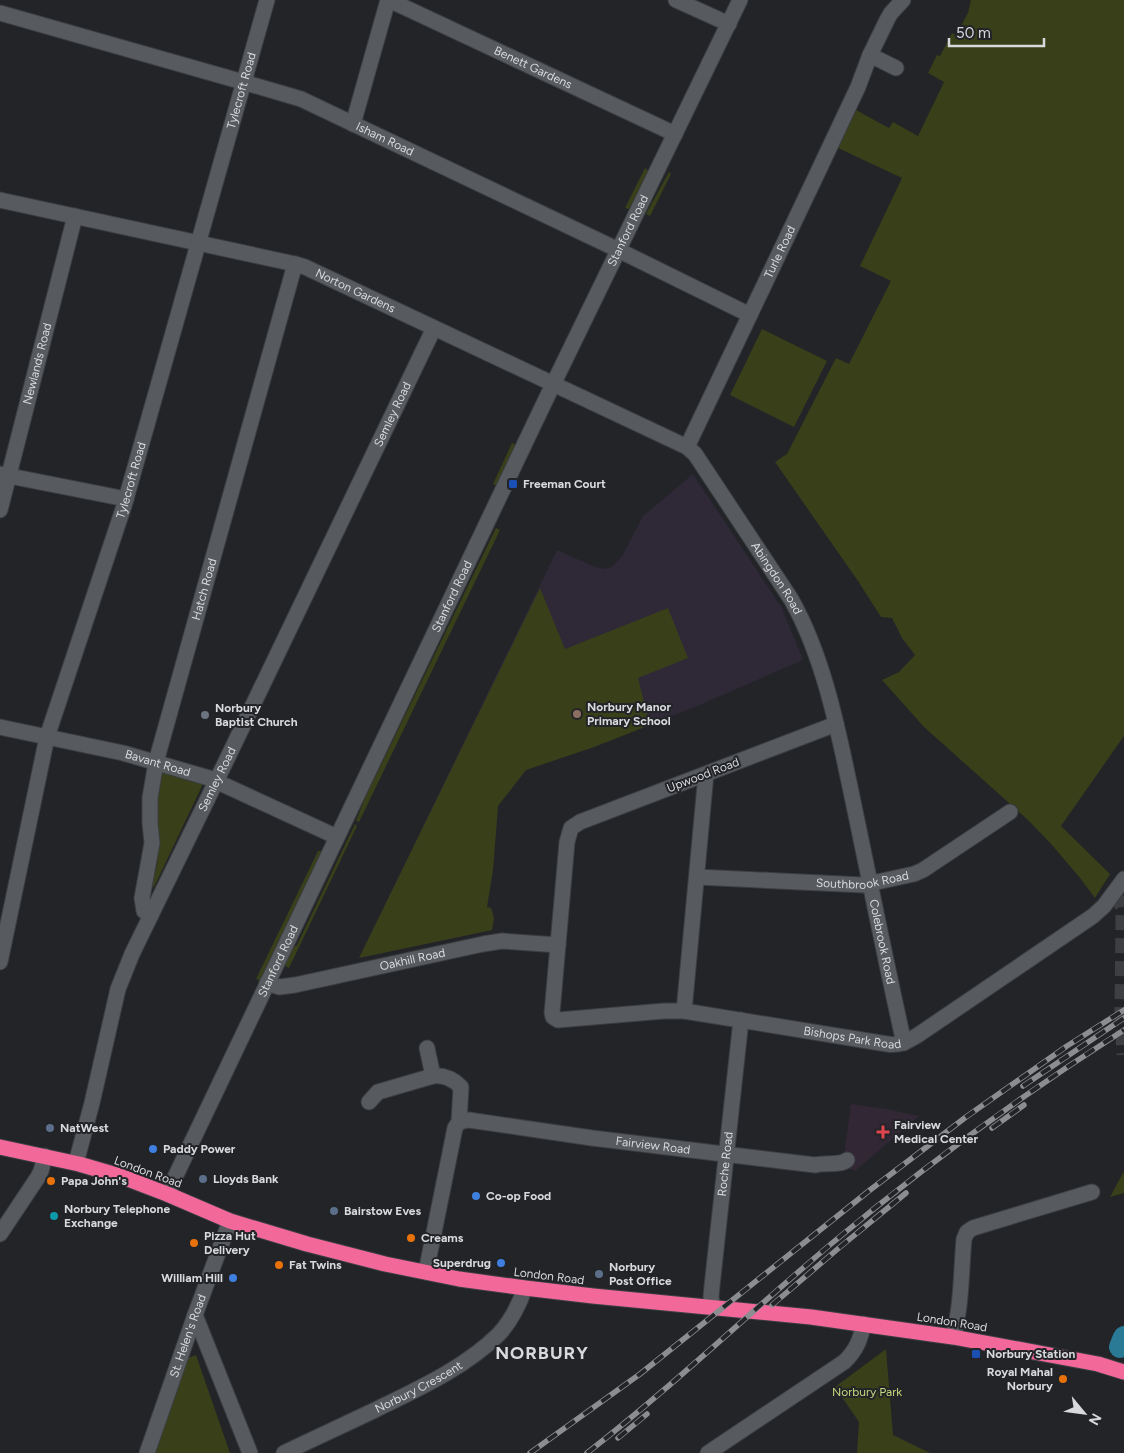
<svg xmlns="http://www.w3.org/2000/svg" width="1124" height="1453" viewBox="0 0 1124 1453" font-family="Figtree,sans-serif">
<rect width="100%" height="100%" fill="#222428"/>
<!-- education -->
<path fill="#2f2837" d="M693,474l89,134 21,52 -101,44 -108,43 -68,23 -28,36 -5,64 -6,37 4,1 3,10 -2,12 -133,28 198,-408 36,16 10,3 9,-2 10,-11 21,-40z"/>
<!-- medical -->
<path fill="#322735" d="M851,1104l36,5 32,7 -65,56v-2l-5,-1 1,-5 -6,-8z"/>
<!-- green -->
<g fill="#383f19">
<path d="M971,0h153v736l-63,90 49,48 -15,24 -15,-20 -28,-33 -24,-25 -104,-93 -42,-47 17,-8 16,-17 -13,-17 -10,-20 -11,-1 -23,-36 -83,-119 12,-8 49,-96 13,6 42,-83 -31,-15 42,-88 -64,-30 18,-38 33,18 4,-6 25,14 26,-54 -16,-9 9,-18 3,1 12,-23 4,2 12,-22z"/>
<path d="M645,168l4,3 -20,38 -4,-1z"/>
<path d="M669,172l2,2 -21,42 -4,-2z"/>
<path d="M762,329l65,32 -33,66 -64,-32z"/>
<path d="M512,443l4,2 -19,41 -4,-2z"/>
<path d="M496,528l4,2 -141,292 -3,-1 9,-23z"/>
<path d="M540,588l25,61 103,-41 20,50 -50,20 12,47 -56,22 -68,23 -28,36 -5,64 -6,37 4,1 3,10 -2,12 -133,28z"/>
<path d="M161,772l42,12 -49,103 -2,-1 5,-21 1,-38 -2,-16z"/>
<path d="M355,824l2,2 -68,142 -5,-3 10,-18 3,-2z"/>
<path d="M318,851h4l-62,129 -4,-1z"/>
<path d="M1124,1171v22l-14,4z"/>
<path d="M886,1349l7,86 37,18h-73l2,-31 -24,-35z"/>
<path d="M196,1355l34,98h-76l31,-94z"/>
</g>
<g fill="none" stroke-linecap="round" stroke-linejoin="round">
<!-- river -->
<path stroke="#2a7995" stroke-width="22" d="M1120,1347l4,-10"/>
<!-- minor-tunnel -->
<path stroke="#3d3f43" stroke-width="15" stroke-dasharray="15 8" stroke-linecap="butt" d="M1114,895l8,10 1,10 -1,94 2,46"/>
<!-- minor casing -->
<g stroke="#3c3e42" stroke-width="17">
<g id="minor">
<path id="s1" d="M389,0l286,134"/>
<path d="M676,0l53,24"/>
<path id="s2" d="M0,13l243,69 58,17 307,146 142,70"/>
<path d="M870,55l26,13"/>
<path d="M353,124l35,-124"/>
<path id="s3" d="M0,200l295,64 10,3 382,180 8,7 96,145c34,60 48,136 62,202 17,81 33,162 51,242"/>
<path id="s4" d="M687,447l129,-271 42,-89 12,-32 18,-37 3,-5 12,-13"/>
<path d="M0,474l126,25"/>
<path id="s5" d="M0,510l75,-294"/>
<path id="s6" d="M836,724l-256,98 -9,6 -4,14 -15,171 1,4 5,3 106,-9h20l203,33c13,2 21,-3 31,-9l175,-119 11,-10 20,-27"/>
<path id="s7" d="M0,727l123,26 86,25 128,59"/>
<path id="s8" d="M697,877l166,8 51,-11 9,-4 87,-58"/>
<path id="s9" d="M151,915l-7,-4 -2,-13 10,-55 -2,-20v-25l6,-36 139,-498"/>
<path id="s10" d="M0,962l47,-225 77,-231 143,-506"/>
<path id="s11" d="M267,983l12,4 16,-2 188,-41 19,-3 56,4"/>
<path d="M684,1011l22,-237"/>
<path d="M427,1048l6,28"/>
<path d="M369,1102l9,-10 55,-16c12,-1 20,3 28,11l-2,35 -4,6 -29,144"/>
<path id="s12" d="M459,1122l10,-2 123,18 223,27c10,-3 25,1 32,-5"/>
<path id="s13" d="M76,1163l16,-60 26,-114 14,-35 95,-195 207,-431"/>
<path id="s14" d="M167,1194l379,-795 194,-399"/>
<path d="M0,1234l38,-57 3,-6 4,-15"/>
<path id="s15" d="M713,1308l-2,-11 1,-11 29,-266"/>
<path d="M195,1315l55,138"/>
<path d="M953,1337c9,-32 8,-66 11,-98l3,-7 6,-4 119,-36"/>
<path id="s16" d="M147,1453l48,-138 35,-94"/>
<path id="s17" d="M284,1453c31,-15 62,-29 93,-44 41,-20 89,-42 122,-75 13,-14 20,-29 26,-46"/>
<path d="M708,1453l136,-91c12,-11 16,-22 20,-38"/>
</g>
</g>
<!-- highway casing -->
<g stroke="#3c3e42" stroke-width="17">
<path id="highway" d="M0,1147l79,17 41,12 47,18 63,27 77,23 78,20 74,15 66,9 68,8 218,21 142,20 145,27 26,8"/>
</g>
<!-- minor -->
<use href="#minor" stroke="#575a5e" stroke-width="15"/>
<!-- highway -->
<use href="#highway" stroke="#f26899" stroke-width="15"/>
<!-- rail casing -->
<g stroke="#8c8d90" stroke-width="5.5">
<g id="rail">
<path d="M1023,1086l101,-68"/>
<path d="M992,1128l32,-23"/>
<path d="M772,1305l68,-58 66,-54"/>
<path d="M618,1438l29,-24"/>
<path d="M530,1453l110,-79 230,-184 96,-73 101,-71 57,-36"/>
<path d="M587,1453c85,-66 162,-140 244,-209 93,-78 191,-149 293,-214"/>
</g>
</g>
<!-- rail -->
<use href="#rail" stroke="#222428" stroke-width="4" stroke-dasharray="11" stroke-linecap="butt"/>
</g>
<!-- markers -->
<g fill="#1a4fb4" stroke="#222428" stroke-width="2">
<rect x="508" y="479" width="10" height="10" rx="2.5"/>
<rect x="971" y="1349" width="10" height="10" rx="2.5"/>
</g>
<circle fill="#8d6e63" stroke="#222428" stroke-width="2" cx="577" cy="714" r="5"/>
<circle fill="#6b7280" stroke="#222428" stroke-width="2" cx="205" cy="715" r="5"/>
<g fill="#5c6f8a" stroke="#222428" stroke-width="2">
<circle cx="50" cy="1128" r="5"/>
<circle cx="203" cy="1179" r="5"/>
<circle cx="334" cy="1211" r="5"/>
<circle cx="599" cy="1274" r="5"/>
</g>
<path fill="#e0444e" stroke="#222428" stroke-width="2" d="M880.5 1124.5h5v5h5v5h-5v5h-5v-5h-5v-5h5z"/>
<g fill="#3f7fe0" stroke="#222428" stroke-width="2">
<circle cx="153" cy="1149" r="5"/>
<circle cx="476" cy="1196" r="5"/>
<circle cx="501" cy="1263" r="5"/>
<circle cx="233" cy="1278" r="5"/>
</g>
<g fill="#e8710a" stroke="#222428" stroke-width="2">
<circle cx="51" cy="1181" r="5"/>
<circle cx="411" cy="1238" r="5"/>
<circle cx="194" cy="1243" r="5"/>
<circle cx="279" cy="1265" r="5"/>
<circle cx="1063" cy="1379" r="5"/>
</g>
<circle fill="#0f9aa8" stroke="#222428" stroke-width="2" cx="54" cy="1216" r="5"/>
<g text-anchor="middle" stroke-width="4" stroke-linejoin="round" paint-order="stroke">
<!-- street labels -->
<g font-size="12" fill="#d8d9dc" stroke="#222428">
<text dy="4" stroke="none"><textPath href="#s1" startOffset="159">Benett Gardens</textPath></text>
<text dy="4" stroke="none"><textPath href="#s10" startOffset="905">Tylecroft Road</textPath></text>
<text dy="4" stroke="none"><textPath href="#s2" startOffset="406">Isham Road</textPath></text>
<text dy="4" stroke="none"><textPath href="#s14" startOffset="1068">Stanford Road</textPath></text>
<text dy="4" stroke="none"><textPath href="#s4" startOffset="216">Turle Road</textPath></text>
<text dy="4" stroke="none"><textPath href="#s3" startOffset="368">Norton Gardens</textPath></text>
<text dy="4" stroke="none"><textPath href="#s5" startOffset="151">Newlands Road</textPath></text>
<text dy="4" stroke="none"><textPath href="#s13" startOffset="816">Semley Road</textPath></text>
<text dy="4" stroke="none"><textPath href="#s10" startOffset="500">Tylecroft Road</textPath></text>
<text dy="4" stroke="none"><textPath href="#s3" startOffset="894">Abingdon Road</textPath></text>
<text dy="4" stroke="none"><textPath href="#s9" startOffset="338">Hatch Road</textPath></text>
<text dy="4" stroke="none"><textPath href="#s14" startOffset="662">Stanford Road</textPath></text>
<text dy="4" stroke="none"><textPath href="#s7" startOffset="162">Bavant Road</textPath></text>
<text transform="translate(703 775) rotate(-21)" y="4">Upwood Road</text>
<text dy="4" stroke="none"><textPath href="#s13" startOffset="411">Semley Road</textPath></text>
<text dy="4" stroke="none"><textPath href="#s8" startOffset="166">Southbrook Road</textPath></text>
<text dy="4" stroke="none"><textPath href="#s3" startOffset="1275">Colebrook Road</textPath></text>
<text dy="4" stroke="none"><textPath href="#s11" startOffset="149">Oakhill Road</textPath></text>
<text dy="4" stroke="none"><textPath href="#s14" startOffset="258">Stanford Road</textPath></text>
<text dy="4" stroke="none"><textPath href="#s6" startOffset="778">Bishops Park Road</textPath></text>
<text dy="4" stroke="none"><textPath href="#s12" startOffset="196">Fairview Road</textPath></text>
<text dy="4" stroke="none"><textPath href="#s15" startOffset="145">Roche Road</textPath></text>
<text transform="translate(148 1172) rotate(20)" y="4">London Road</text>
<text transform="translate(549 1276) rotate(7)" y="4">London Road</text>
<text transform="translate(952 1322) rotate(9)" y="4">London Road</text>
<text dy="4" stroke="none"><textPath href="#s16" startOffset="124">St. Helen's Road</textPath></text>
<text dy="4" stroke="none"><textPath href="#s17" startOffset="150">Norbury Crescent</textPath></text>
</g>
<!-- poi labels -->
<g font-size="12" font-weight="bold" fill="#d8d9dc" stroke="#222428" text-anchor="start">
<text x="523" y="488">Freeman Court</text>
<text x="587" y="711">Norbury Manor<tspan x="587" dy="14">Primary School</tspan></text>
<text x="215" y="712">Norbury<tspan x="215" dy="14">Baptist Church</tspan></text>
<text x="894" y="1129">Fairview<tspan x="894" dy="14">Medical Center</tspan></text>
<text x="60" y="1132">NatWest</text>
<text x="163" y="1153">Paddy Power</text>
<text x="213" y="1183">Lloyds Bank</text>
<text x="61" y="1185">Papa John's</text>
<text x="486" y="1200">Co-op Food</text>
<text x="64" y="1213">Norbury Telephone<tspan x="64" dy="14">Exchange</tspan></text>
<text x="344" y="1215">Bairstow Eves</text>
<text x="204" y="1240">Pizza Hut<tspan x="204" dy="14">Delivery</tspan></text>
<text x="421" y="1242">Creams</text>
<text x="491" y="1267" text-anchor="end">Superdrug</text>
<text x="289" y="1269">Fat Twins</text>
<text x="609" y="1271">Norbury<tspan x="609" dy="14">Post Office</tspan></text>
<text x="223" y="1282" text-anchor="end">William Hill</text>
<text x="986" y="1358">Norbury Station</text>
<text x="1053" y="1376" text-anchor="end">Royal Mahal<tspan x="1053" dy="14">Norbury</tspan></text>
</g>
<!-- park labels -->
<g font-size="12" fill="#c5d77e" stroke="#222428">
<text x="867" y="1396">Norbury Park</text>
</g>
<!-- district labels -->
<g font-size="18" font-weight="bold" letter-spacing="1" fill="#d8d9dc" stroke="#222428">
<text x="542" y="1359">NORBURY</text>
</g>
</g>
<!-- north arrow -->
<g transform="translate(1084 1413) rotate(119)" stroke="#222428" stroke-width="4" paint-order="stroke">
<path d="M0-4L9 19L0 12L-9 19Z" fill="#d8d9dc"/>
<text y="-8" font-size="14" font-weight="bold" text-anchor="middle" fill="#d8d9dc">N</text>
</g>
<!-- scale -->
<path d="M949 38v8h95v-8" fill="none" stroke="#d8d9dc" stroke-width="2.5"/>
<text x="956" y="38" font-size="15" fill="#d8d9dc" stroke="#222428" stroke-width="4" paint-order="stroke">50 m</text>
</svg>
